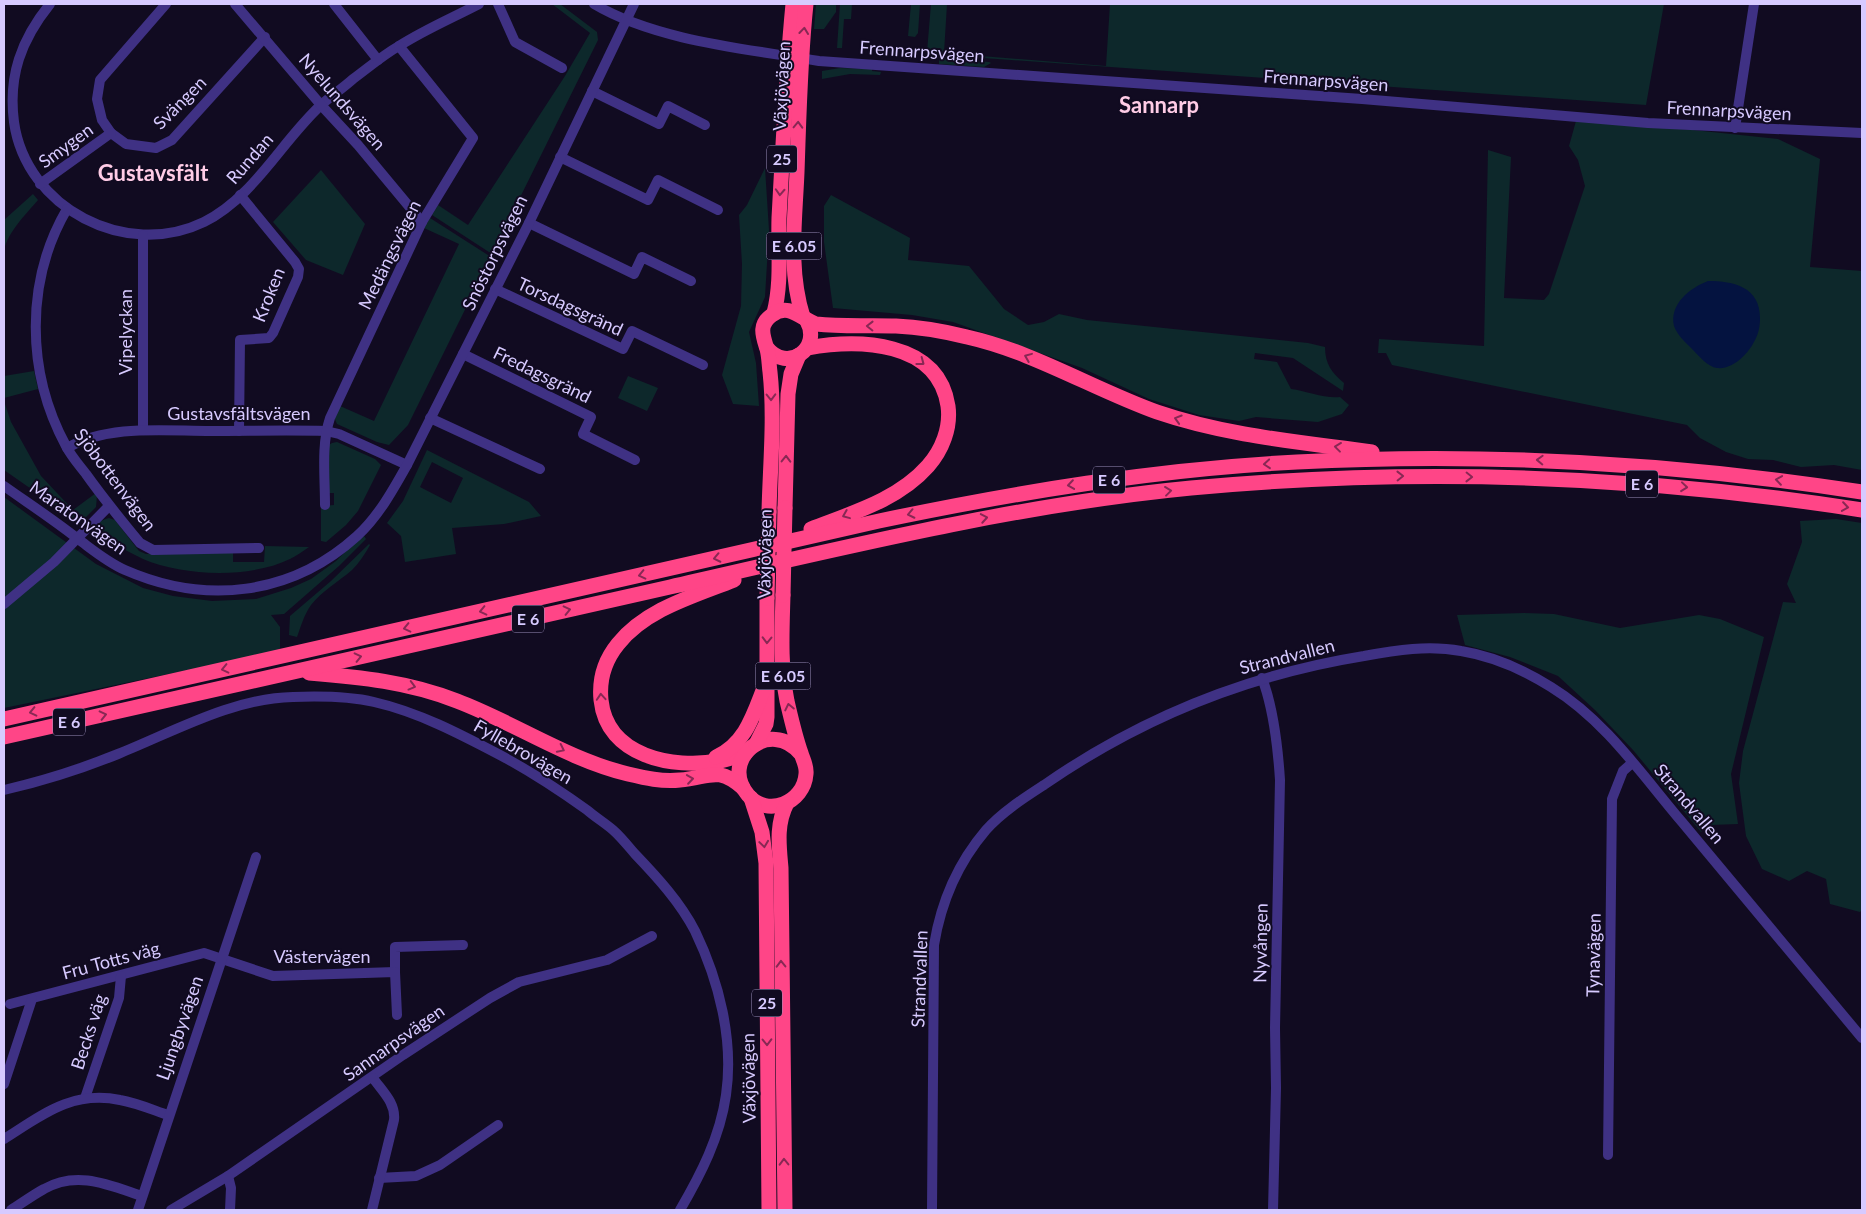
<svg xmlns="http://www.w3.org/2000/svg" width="1866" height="1214" viewBox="0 0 1866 1214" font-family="Lato,sans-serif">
<rect width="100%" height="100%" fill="#110b21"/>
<!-- green -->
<g fill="#0d282b" fill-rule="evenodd">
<path d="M552,4h8l37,28 1,8 -106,214 -60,-39 6,-10 30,20 97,-149 25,-43z"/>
<path d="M816,4h20v8l-12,17h-10z"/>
<path d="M840,4h12l-1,15h-7l-2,29h-5z"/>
<path d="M911,4h9l-2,29 -3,4 -7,-1z"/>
<path d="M931,4h16l-3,49 162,13 4,-62h554l-18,101 -705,-50 -14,-3z"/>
<path d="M939,58l50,4 2,1 -7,4 -45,-3z"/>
<path d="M840,68l32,1v2l9,1 -1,3 -30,-1 -28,5v-8z"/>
<path d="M1576,121l117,9 85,9 42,20 -10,108 52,4v199l-28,-5 -33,2 -28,-7 -25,-1 -22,-7 -26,-14 -13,-13 -295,-60 -6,-12h-8l1,-14 105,7 4,-196 23,7 -7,141 40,2 5,-6 36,-108 -7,-26 -9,-14z"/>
<path d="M765,168l4,62 -4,67 -16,35 7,31 3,43 -26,-2 -11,-29 19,-69 1,-42 -3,-49 8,-10z"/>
<path d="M321,170l44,54 -22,51 -37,-15 -33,-38z"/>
<path d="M33,194l5,6c-12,14 -30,32 -34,50v-30z"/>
<path d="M831,195l79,43 -2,22 61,6 35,43 24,16 16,-3 15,-8 28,6 221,23 17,4c0,17 7,26 19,36l-1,8 -50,-33 -38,-5 -1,6 23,3 14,27c15,2 35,10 49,8l9,8 -7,9 -24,8 -62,-5 -17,4 -40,-6 -50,-16 -67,-31 -129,-46 -41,-7 -79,-7 -9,-66v-36z"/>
<path d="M430,218l61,39 -83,168 -19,20 -12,-3 -40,-18 -3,-7 6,-11 34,15 85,-177 -35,-16z"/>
<path d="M34,371l4,18 -34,9v-22z"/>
<path d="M628,376l30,12 -11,23 -29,-13z"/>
<path d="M4,401l7,21 30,54 32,34 23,-17 1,3 -1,11 -16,16 -76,-53z"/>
<path d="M337,442l38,17 6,6 -23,46 -12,14 -20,17 -5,-1v-35l13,-1v-12h-5v-48l3,-2z"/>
<path d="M427,450l102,52 12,14 -37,8 -52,4 4,26 -51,8 -4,-26 -14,-13 16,-22zM432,462l31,16 -12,25 -31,-16z"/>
<path d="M4,497l92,67 47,24 30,8 39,5 44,-2 35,-11 20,-9 25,-18 21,-21 7,-4 2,3 -27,27 -55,48 -13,1 9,12v24l-276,57z"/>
<path d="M109,518l6,2 24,31 7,3 87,-3v11h31l1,-16 44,1c-6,4 -13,9 -19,12 -41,20 -107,17 -147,0 -17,-8 -32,-17 -48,-25 -2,-9 6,-14 14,-16z"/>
<path d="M1836,519l26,4v387l-2,2 -30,-8 -4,-25 -19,-8 -18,10 -27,-12 -16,-33 -7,-53 4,-32 40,-149 13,1 -9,-19 15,-42 -2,-21z"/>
<path d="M369,544l1,1c-5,9 -11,18 -18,25 -14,12 -30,21 -41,35 -7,10 -10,21 -14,32l-8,-2 1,-19 41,-35z"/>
<path d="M1524,613l30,1 66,14 79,-13 21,4 44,18 -33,137 7,50 -27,1 -10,7 -68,-82 -38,-40 -37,-34 -48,-19 -45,-12 -8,-30z"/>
</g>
<!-- water -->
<path fill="#041340" d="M1708,281c26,0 52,6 52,37 0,7 -1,15 -5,22 -6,13 -22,30 -38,28 -9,-1 -18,-12 -24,-18 -7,-7 -16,-15 -19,-24 -5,-22 16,-38 34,-45z"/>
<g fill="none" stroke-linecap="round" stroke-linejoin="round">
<!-- minor -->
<g stroke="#3f3184" stroke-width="10">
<path d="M50,4c-29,36 -42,72 -36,118 12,86 112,138 190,100 50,-25 77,-80 117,-117 10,-9 22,-17 32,-26 15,-11 30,-24 46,-33 25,-16 53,-28 80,-42"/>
<path d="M166,4l-66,76 -3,19 5,21 9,13 15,11 30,4 16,-8 93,-103"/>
<path d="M235,4l86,101 37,40 64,77"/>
<path d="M334,4l44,56"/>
<path d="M498,4l17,38 47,26"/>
<path d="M594,4c62,37 154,45 225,57l543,38 286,24 214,10"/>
<path d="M592,91l67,33 9,-18 37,19"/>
<path d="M1735,128l19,-124"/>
<path d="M560,157l88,43 10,-20 60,30"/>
<path d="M40,184l71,-51"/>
<path d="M67,209c-42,72 -41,163 -1,237 5,10 13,19 20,28 17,24 35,46 54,69l13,7 106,-2"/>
<path d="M529,223l105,51 8,-17 49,24"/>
<path d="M495,289l128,60 9,-18 71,34"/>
<path d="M463,354l128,63 -8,17 52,26"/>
<path d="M430,418l110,51"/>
<path d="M143,430v-195"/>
<path d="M239,431l1,-91 29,-2 4,-5 25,-56 1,-8 -4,-7 -55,-67"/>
<path d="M67,448c42,-24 97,-17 144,-17 38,0 77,-1 115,0l13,3 68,31"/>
<path d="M4,486c24,17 50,34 74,53 15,11 29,23 47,31 80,35 166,26 232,-34 21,-19 36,-46 50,-71l122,-242 105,-219"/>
<path d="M325,505c0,-29 -4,-60 5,-87l92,-196 51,-84 -74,-92"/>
<path d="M4,604l50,-42 55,-56"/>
<path d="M1262,678c11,29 16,71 18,102l-5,248 1,60 -3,122"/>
<path d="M4,790c39,-9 77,-21 114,-36 55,-22 115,-56 175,-57 27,-1 55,-1 81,5 44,10 86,32 126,53 30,16 59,35 87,55 8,7 18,13 26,20 8,7 15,16 22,24 22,23 45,48 60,77 24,50 39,109 31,164 -6,42 -25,79 -46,115"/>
<path d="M395,972v-25l68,-2"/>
<path d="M10,1004l194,-51 69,23 122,-4 2,43"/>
<path d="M4,1084l28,-85"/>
<path d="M85,1098l34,-100 2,-22"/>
<path d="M4,1139c38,-24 68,-49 116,-39 17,3 33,10 48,15"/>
<path d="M1608,1155l4,-356 11,-28 9,-8"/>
<path d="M228,1176l3,12 -1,22"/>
<path d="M379,1178l37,-2 24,-11 58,-40"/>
<path d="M11,1210c11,-7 22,-15 33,-21 33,-19 65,-4 98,7"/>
<path d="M138,1210l118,-353"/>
<path d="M171,1210l57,-34 175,-121 87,-57 29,-16 88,-22 45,-24"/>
<path d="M372,1210l22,-90c2,-17 -12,-29 -21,-42"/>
<path d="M932,1210l2,-265c7,-43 23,-81 52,-115 16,-18 38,-32 58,-45 98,-68 202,-110 320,-129 32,-6 65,-11 97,-5 31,5 63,19 90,36 54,33 91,88 131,135 60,72 120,144 180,216"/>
</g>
<!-- highway -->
<g stroke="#ff4587" stroke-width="15">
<path d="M774,313c8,-31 4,-63 5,-95 4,-71 7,-143 14,-214"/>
<path d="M803,317c-15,-48 -8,-96 -6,-145 2,-56 3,-112 9,-168"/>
<path d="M767,348c20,25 55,1 40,-27"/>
<path d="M807,348c51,-9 131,-8 141,58 3,22 -6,44 -20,60 -30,34 -76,47 -117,63"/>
<path d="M785,508l3,-114 3,-20 8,-19"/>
<path d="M769,512c1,-46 6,-94 1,-140 -1,-7 -1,-16 -3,-23 -4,-13 -9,-24 5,-34 17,-13 29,4 44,9 27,3 53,1 80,2 24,1 47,5 71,11 67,15 126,52 190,75 70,24 143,30 215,40"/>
<path d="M734,580c-40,16 -88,29 -116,64 -13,16 -19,36 -17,56 6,57 72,69 118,61 9,-1 17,-5 26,-7"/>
<path d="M783,595c-1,36 -3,71 4,106 4,17 8,35 14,52 2,7 6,13 5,21 -2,29 -39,44 -58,21 -30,-35 22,-79 53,-41"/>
<path d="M309,673c51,4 100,9 148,28 58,22 110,58 171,73 17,4 34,8 52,6 29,-2 37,-15 63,8"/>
<path d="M4,719l875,-198c138,-29 277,-52 418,-59 190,-10 378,1 565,30"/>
<path d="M4,737c222,-50 444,-100 666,-150 172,-39 345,-82 521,-99 225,-21 448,-13 671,22"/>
<path d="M756,744l10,-20 1,-7v-119"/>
<path d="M716,757c29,-13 37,-41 48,-69"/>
<path d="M751,798l11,34 4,31 3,347"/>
<path d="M785,1210l-4,-342c-2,-23 -5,-44 6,-65"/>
</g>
<!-- highway-bridge -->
<g stroke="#ff4587" stroke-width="15">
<path d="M783,595l2,-87"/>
<path d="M767,598l2,-86"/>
</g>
</g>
<!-- one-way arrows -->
<defs><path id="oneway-chevron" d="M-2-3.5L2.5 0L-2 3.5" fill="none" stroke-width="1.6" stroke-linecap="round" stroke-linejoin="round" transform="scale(1.25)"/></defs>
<g stroke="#882854">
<use href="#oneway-chevron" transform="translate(804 31) rotate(-84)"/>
<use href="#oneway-chevron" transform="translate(798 125) rotate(-88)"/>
<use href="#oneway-chevron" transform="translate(780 192) rotate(93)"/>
<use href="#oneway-chevron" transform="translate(870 326) rotate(-179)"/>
<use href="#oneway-chevron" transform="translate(1028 357) rotate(-158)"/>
<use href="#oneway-chevron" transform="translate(921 362) rotate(37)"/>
<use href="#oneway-chevron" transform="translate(771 397) rotate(89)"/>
<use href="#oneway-chevron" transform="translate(1178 419) rotate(-163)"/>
<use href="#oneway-chevron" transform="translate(1338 447) rotate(-173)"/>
<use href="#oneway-chevron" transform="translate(786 459) rotate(-89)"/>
<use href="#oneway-chevron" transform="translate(1540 460) rotate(-178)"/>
<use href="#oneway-chevron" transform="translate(1267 464) rotate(175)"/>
<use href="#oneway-chevron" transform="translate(1400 476) rotate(-1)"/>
<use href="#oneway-chevron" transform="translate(1469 477) rotate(1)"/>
<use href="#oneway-chevron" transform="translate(1779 480) rotate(-172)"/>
<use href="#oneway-chevron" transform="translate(1071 485) rotate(172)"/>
<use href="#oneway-chevron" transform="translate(1684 487) rotate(6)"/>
<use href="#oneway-chevron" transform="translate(1168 491) rotate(-7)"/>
<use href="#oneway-chevron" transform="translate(1845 507) rotate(8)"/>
<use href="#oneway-chevron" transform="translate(911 514) rotate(168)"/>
<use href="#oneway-chevron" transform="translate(846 515) rotate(158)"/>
<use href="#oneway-chevron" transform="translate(984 518) rotate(-10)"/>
<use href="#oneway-chevron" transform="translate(717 558) rotate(168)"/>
<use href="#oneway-chevron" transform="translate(642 575) rotate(167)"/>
<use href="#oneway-chevron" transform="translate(567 610) rotate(-13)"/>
<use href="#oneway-chevron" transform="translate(483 611) rotate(167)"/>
<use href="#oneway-chevron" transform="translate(407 628) rotate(167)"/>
<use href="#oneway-chevron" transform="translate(767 640) rotate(91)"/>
<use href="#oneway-chevron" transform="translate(358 657) rotate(-13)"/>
<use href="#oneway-chevron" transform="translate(225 669) rotate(167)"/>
<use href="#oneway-chevron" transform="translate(412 686) rotate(15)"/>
<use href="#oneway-chevron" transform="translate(601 697) rotate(-94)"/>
<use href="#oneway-chevron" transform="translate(789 707) rotate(-102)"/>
<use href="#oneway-chevron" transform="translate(33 712) rotate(167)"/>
<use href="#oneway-chevron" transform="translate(103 715) rotate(-13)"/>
<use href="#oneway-chevron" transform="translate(561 749) rotate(26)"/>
<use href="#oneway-chevron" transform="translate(690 779) rotate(-8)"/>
<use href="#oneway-chevron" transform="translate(764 844) rotate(82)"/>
<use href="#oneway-chevron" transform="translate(781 964) rotate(-91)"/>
<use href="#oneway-chevron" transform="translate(767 1042) rotate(89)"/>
<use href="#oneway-chevron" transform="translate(784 1162) rotate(-91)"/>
</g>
<g text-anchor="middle" stroke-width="4" stroke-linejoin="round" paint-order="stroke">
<!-- shield labels -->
<g fill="#110b21" stroke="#9c91bc" stroke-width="1">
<rect x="767" y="145.5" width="30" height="27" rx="4"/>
<rect x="766.5" y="232.5" width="55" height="27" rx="4"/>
<rect x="1093" y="466.5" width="32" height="27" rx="4"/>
<rect x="1626" y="470.5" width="32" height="27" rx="4"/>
<rect x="512" y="605.5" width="32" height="27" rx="4"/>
<rect x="755.5" y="662.5" width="55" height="27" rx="4"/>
<rect x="53" y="708.5" width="32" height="27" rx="4"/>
<rect x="752" y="989.5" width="30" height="27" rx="4"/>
</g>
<g font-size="16" font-weight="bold" fill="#d7caff">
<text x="782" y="165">25</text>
<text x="794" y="252">E 6.05</text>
<text x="1109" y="486">E 6</text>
<text x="1642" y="490">E 6</text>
<text x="528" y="625">E 6</text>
<text x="783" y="682">E 6.05</text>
<text x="69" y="728">E 6</text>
<text x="767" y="1009">25</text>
</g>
<!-- street labels -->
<g font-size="18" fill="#d7caff" stroke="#110b21">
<text transform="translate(922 52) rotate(4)" y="6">Frennarpsvägen</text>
<text transform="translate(1326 81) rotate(4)" y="6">Frennarpsvägen</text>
<text transform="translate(782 86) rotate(-87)" y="6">Växjövägen</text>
<text transform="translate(342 102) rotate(49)" y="6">Nyelundsvägen</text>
<text transform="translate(180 103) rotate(-45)" y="6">Svängen</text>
<text transform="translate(1729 111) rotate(3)" y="6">Frennarpsvägen</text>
<text transform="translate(66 146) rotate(-36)" y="6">Smygen</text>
<text transform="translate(250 159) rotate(-49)" y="6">Rundan</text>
<text transform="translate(495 253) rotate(-64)" y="6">Snöstorpsvägen</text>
<text transform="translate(390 255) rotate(-64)" y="6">Medängsvägen</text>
<text transform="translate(269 295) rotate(-68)" y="6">Kroken</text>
<text transform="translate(570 307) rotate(25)" y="6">Torsdagsgränd</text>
<text transform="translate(126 332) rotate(-90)" y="6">Vipelyckan</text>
<text transform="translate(542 375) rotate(26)" y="6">Fredagsgränd</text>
<text x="239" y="420">Gustavsfältsvägen</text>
<text transform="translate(115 480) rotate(53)" y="6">Sjöbottenvägen</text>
<text transform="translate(78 518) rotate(35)" y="6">Maratonvägen</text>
<text transform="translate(765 554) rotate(-89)" y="6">Växjövägen</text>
<text transform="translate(1287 657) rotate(-14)" y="6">Strandvallen</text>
<text transform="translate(523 752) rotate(30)" y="6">Fyllebrovägen</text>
<text transform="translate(1689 804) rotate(50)" y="6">Strandvallen</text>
<text transform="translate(1261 943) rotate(-89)" y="6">Nyvången</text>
<text transform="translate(1594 955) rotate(-89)" y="6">Tynavägen</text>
<text x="322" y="963">Västervägen</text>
<text transform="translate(111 961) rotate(-15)" y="6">Fru Totts väg</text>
<text transform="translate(920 979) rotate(-88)" y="6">Strandvallen</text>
<text transform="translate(180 1028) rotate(-71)" y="6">Ljungbyvägen</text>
<text transform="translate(89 1032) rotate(-72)" y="6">Becks väg</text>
<text transform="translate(394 1043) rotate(-35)" y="6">Sannarpsvägen</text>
<text transform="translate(749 1078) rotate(-91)" y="6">Växjövägen</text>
</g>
<!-- district labels -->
<g font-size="22" font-weight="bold" fill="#ffcce6" stroke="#110b21">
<text x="1159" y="113">Sannarp</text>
<text x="153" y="181">Gustavsfält</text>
</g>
</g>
<!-- border -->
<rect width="1866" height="1214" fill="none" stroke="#d7caff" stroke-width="10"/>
</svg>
